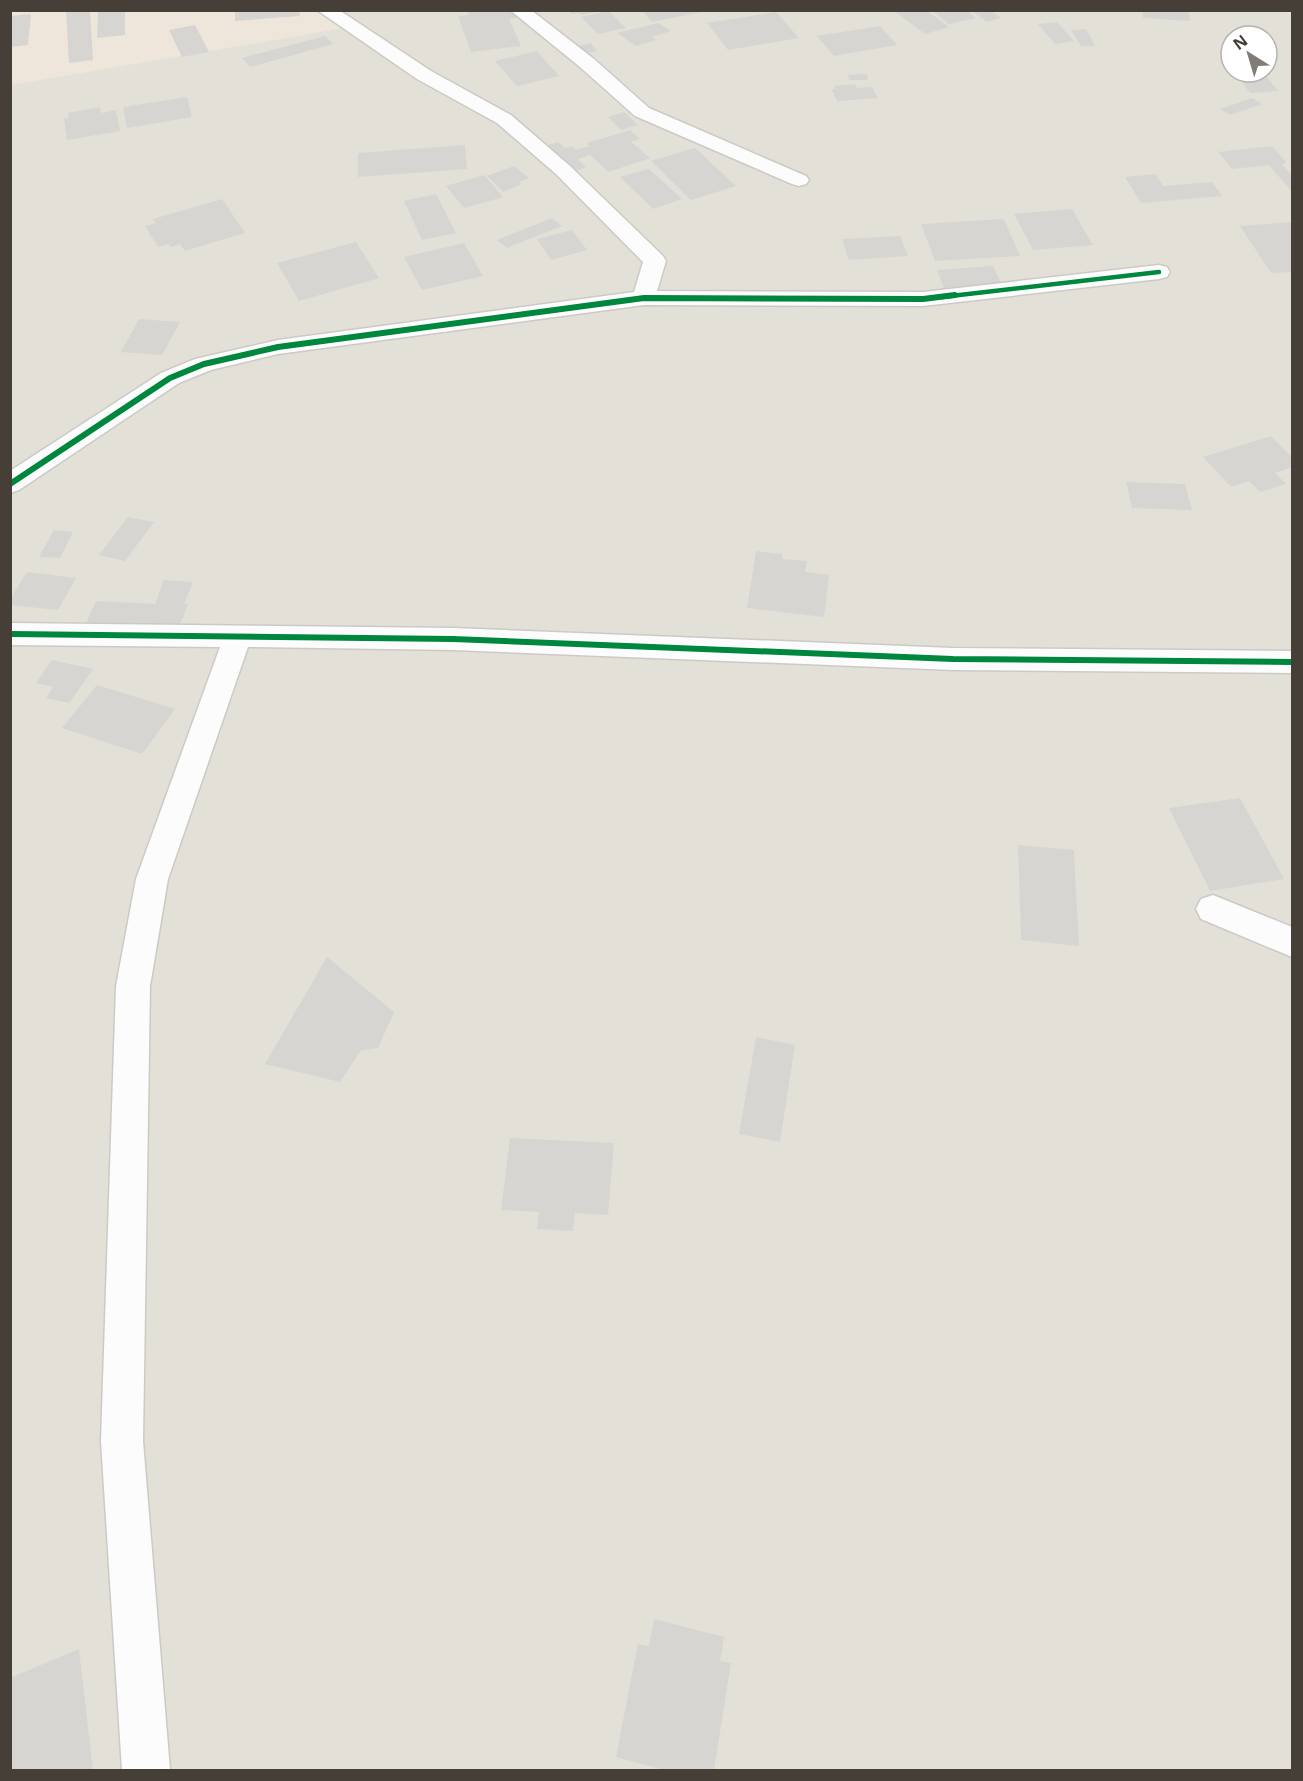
<svg xmlns="http://www.w3.org/2000/svg" width="1303" height="1781" viewBox="0 0 1303 1781" font-family="'Open Sans',sans-serif">
<rect width="100%" height="100%" fill="#efeeea"/>
<!-- residential -->
<path fill="#e3e0d8" fill-rule="evenodd" d="M11,11h1281v1759h-1281zM1231,36h36v36h-36z"/>
<!-- commercial -->
<path fill="#eee6db" d="M11,11h317l16,17 -333,57z"/>
<!-- building -->
<g fill="#d7d5d1">
<path d="M66,10h24l3,50 -24,3z"/>
<path d="M125,10v25l-28,3 1,-26z"/>
<path d="M235,10h64l1,6 -65,5z"/>
<path d="M467,10h46l4,8 -8,1 12,27 -50,6 -13,-36 11,-1z"/>
<path d="M568,10h29v2l-16,3 -2,-2 -8,1z"/>
<path d="M642,10h60v2l-50,10z"/>
<path d="M893,10h33l23,17 -24,7z"/>
<path d="M931,10h35l10,8 -27,6z"/>
<path d="M970,10h20l11,8 -14,4z"/>
<path d="M1142,10h46l2,11 -47,-3z"/>
<path d="M609,11l17,17 -28,6 -17,-17z"/>
<path d="M776,12l23,26 -71,12 -21,-27z"/>
<path d="M31,14l-3,31 -18,2v-31z"/>
<path d="M1057,22l17,19 -19,3 -17,-20z"/>
<path d="M658,23l13,8 -19,6 4,3 -20,6 -19,-13z"/>
<path d="M195,25l14,27 -27,5 -13,-27z"/>
<path d="M880,26l17,19 -63,11 -17,-20z"/>
<path d="M1086,29l9,17h-14l-10,-16z"/>
<path d="M325,36l8,8 -83,23 -8,-9z"/>
<path d="M591,43l6,8 -13,2 -6,-7z"/>
<path d="M537,51l22,25 -42,10 -22,-25z"/>
<path d="M1234,72h29l15,19 -28,2z"/>
<path d="M867,74l1,6h-19l-1,-5z"/>
<path d="M855,84l2,4 15,-1 6,11 -41,3 -6,-12h4l-1,-3z"/>
<path d="M187,97l5,20 -65,11 -4,-21z"/>
<path d="M1252,98l10,6 -32,11 -10,-6z"/>
<path d="M100,107l1,6 15,-3 4,21 -53,9 -3,-21 5,-1 -1,-5z"/>
<path d="M624,112l14,13 -17,5 -13,-13z"/>
<path d="M630,130l10,9 -9,3 19,16 -41,14 -19,-17 -13,4 9,8 -11,4 -27,-26 10,-3 7,6 7,-2 4,4 14,-4 -3,-3z"/>
<path d="M465,145l2,24 -109,8v-24z"/>
<path d="M1272,146l15,17 -5,1 10,12v16l-23,-27 -37,4 -14,-17z"/>
<path d="M695,148l41,38 -45,14 -40,-39z"/>
<path d="M514,166l15,12 -10,4 3,2 -19,8 -16,-16z"/>
<path d="M649,169l33,30 -29,10 -33,-32z"/>
<path d="M1156,174l7,12 49,-4 10,14 -81,7 -16,-26z"/>
<path d="M484,175l19,22 -39,11 -18,-22z"/>
<path d="M436,194l20,39 -34,7 -18,-39z"/>
<path d="M222,199l23,34 -60,18 -5,-7 -9,3 -2,-3 -11,3 -13,-21 11,-3 -3,-4z"/>
<path d="M1072,209l21,36 -60,5 -19,-36z"/>
<path d="M552,218l10,8 -55,22 -10,-8z"/>
<path d="M1004,219l16,37 -85,5 -14,-37z"/>
<path d="M1292,222v50l-21,1 -31,-47z"/>
<path d="M572,230l15,20 -36,10 -14,-21z"/>
<path d="M900,236l8,20 -59,4 -7,-21z"/>
<path d="M356,242l23,36 -80,23 -22,-38z"/>
<path d="M464,243l19,33 -61,14 -18,-33z"/>
<path d="M993,266l8,17 -57,5 -7,-18z"/>
<path d="M139,319l41,3 -18,33 -41,-3z"/>
<path d="M1271,436l21,21v10l-17,6 11,11 -26,8 -11,-11 -18,6 -28,-30z"/>
<path d="M1126,482l59,2 7,26 -60,-2z"/>
<path d="M128,517l26,5 -29,39 -26,-6z"/>
<path d="M54,530l19,2 -13,26 -21,-1z"/>
<path d="M756,551l26,3v5l25,2 -2,11 24,3 -5,42 -77,-9z"/>
<path d="M27,572l49,6 -18,32 -48,-5v-6z"/>
<path d="M164,580l29,2 -9,22h4l-9,23 -93,-4 10,-22 59,3z"/>
<path d="M52,660l41,9 -24,34 -23,-5 7,-11 -17,-4z"/>
<path d="M97,685l78,24 -33,45 -80,-26z"/>
<path d="M1240,798l44,81 -74,12 -41,-83z"/>
<path d="M1018,845l56,5 5,96 -58,-6z"/>
<path d="M327,957l67,55 -16,36 -17,2 -21,32 -75,-18z"/>
<path d="M756,1037l39,8 -15,97 -41,-8z"/>
<path d="M510,1138l104,5 -6,72 -33,-2 -2,18 -36,-2 2,-17 -38,-2z"/>
<path d="M654,1619l70,18 -4,24 11,2 -17,107h-50l-48,-13 22,-113 11,2z"/>
<path d="M79,1649l14,121h-83v-92z"/>
</g>
<g fill="none" stroke-linecap="round" stroke-linejoin="round">
<!-- minor casing -->
<g stroke="#cccac6" stroke-width="3">
<g id="minor">
<path d="M317,10h22l92,61 80,44 59,51 93,90 3,5 -9,30 266,1 236,-27 8,2 3,5 -3,5 -8,2 -236,27 -279,-1 -366,49 -67,16 -32,13 -160,107 -9,3v-22l151,-98 34,-14 83,-19 356,-48 9,-30 -87,-88 -59,-51 -80,-44z"/>
<path d="M510,10h21l63,49 55,49 157,68 3,4 -3,4 -7,2 -7,-2 -157,-68 -55,-49z"/>
<path d="M10,623l443,5 500,20 339,3v22l-339,-3 -500,-20 -205,-3 -80,232 -18,107 -7,455 27,329h-48l-21,-329 15,-455 20,-107 84,-232 -210,-2z"/>
<path d="M1213,895l79,32v30l-91,-38 -5,-10 5,-10z"/>
</g>
</g>
<!-- minor -->
<use href="#minor" fill="#fdfcfc" fill-rule="evenodd"/>
<!-- cycleway-far1 casing -->
<g stroke="#fff" stroke-width="7">
<path id="cycleway-far1" d="M942,297l217,-25"/>
</g>
<!-- cycleway casing -->
<g stroke="#fff" stroke-width="9">
<g id="cycleway">
<path d="M10,484l160,-106 34,-14 74,-17 366,-49 279,1 32,-4"/>
<path d="M10,634l443,5 500,20 339,3"/>
</g>
</g>
<!-- cycleway-far1 -->
<use href="#cycleway-far1" stroke="#00873e" stroke-width="4.5"/>
<!-- cycleway -->
<use href="#cycleway" stroke="#00873e" stroke-width="6"/>
</g>
<!-- border -->
<rect width="1303" height="1781" fill="none" stroke="#453f37" stroke-width="24"/>
<!-- north arrow -->
<g transform="translate(1249 54) rotate(323)"><circle r="28" fill="#ffffff" stroke="#b5b2af" stroke-width="1.5"/>
<path d="M0-4.5L10 22L0 15L-10 22Z" fill="#807c76"/>
<text y="-9" font-size="16" font-weight="bold" text-anchor="middle" fill="#453f37">N</text>
</g>
</svg>
